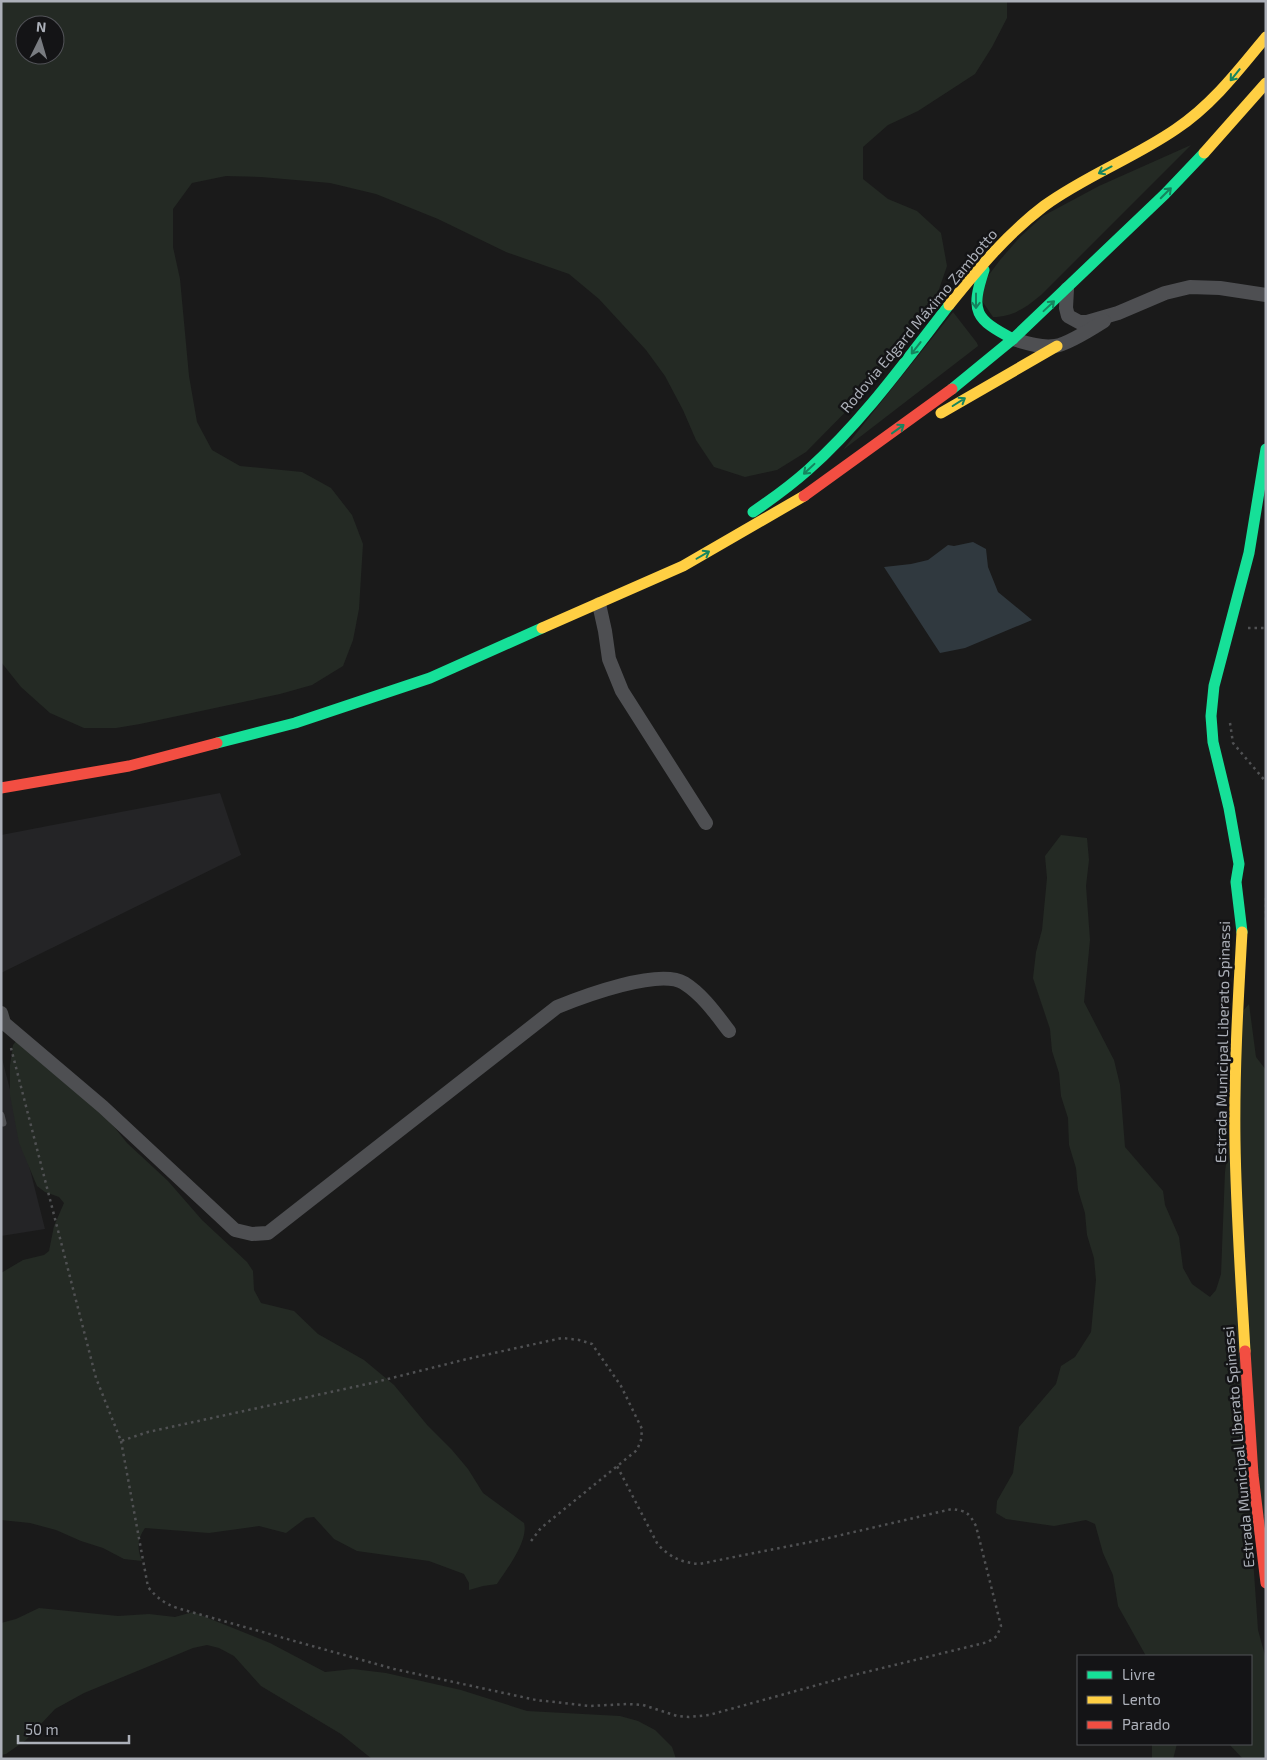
<svg xmlns="http://www.w3.org/2000/svg" width="1267" height="1760" viewBox="0 0 1267 1760" font-family="'Exo 2',sans-serif">
<rect width="100%" height="100%" fill="#1a1a1a"/>
<!-- built -->
<g fill="#242426">
<path d="M220,793l21,62 -240,118v-138z"/>
<path d="M1,1054l44,175 -44,7z"/>
</g>
<!-- green -->
<g fill="#242a24" fill-rule="evenodd">
<path d="M1,1h1006v17l-15,29 -17,27 -57,37 -30,14 -25,22v32l25,20 29,12 24,22 6,33 -11,32 -17,27 -42,55 -71,72 -29,18 -32,7 -31,-10 -18,-27 -13,-30 -18,-34 -19,-26 -47,-51 -30,-25 -63,-22 -68,-33 -62,-25 -46,-11 -69,-6 -35,-1 -34,7 -19,26v38l7,32 9,97 8,46 15,28 28,16 62,6 29,16 21,27 11,29 -2,32 -2,33 -6,31 -10,26 -31,19 -32,9 -140,30 -24,4h-32l-34,-15 -29,-26 -20,-25zM25,25h30v30h-30z"/>
<path d="M1191,145l-150,150c-16,13 -26,21 -48,22l-15,-22 4,-11 18,-24 20,-23 23,-21 56,-30z"/>
<path d="M953,312l24,31 1,3 -135,104z"/>
<path d="M1061,835l26,3 2,22 -3,26 4,54 -6,62 30,58 6,25 5,62 38,44 2,14 14,32 4,31 9,16 18,13 6,-7 5,-16 4,-102 8,-60 9,-100 7,-8 7,53 10,13v445l-8,5 -6,24 6,86 8,29v100h-23l-14,-15h22v-88h-105l-28,-50 -5,-31 -10,-22 -8,-29 -9,-4 -32,6 -48,-7 -10,-6 1,-12 16,-28 6,-46 37,-43 5,-18 14,-9 16,-25 5,-52 -2,-22 -7,-23 -2,-22 -7,-23 -2,-22 -7,-23 -1,-27 -7,-22 -2,-23 -7,-22 -2,-22 -17,-51 3,-26 6,-22 5,-52 -2,-22z"/>
<path d="M22,1034l77,74 28,35 41,38 34,39 45,42 6,9 1,19 7,13 33,8 24,23 46,26 30,25 34,41 24,24 16,19 15,24 41,30c5,18 -18,47 -27,61l-14,2 -14,4v-7l-5,-9 -35,-13 -72,-10 -23,-12 -20,-22 -8,1 -20,15 -27,-7 -50,7 -64,-5c-8,11 -8,21 -3,33l-18,-2 -21,-11 -22,-7 -25,-11 -26,-7 -29,-3v-247l22,-13 21,-5 5,-4 5,-25 10,-23 -5,-6 -14,-5 -8,-6 -18,-43 -9,-48v-30l3,-20z"/>
<path d="M39,1608l79,8 31,-2 26,3 18,-5 77,31 55,29 28,-3 33,4 75,17 66,21 93,5 18,5 17,9 17,17 4,12h-304l-31,-25 -80,-48 -27,-30 -15,-8 -12,-3 -14,3 -109,45 -29,16 -29,31 -20,14 -5,1v-132l15,-4z"/>
<path d="M1152,1744h25l-4,15h-21z"/>
</g>
<!-- water -->
<path fill="#30393f" d="M973,542l13,7 2,18 10,25 34,28 -67,28 -25,5 -56,-86 27,-3 17,-4 20,-15 6,1z"/>
<g fill="none" stroke-linecap="round" stroke-linejoin="round">
<!-- path -->
<g stroke="#505153" stroke-width="2.5" stroke-dasharray="2.5 4" stroke-linecap="butt">
<path d="M1248,628h18"/>
<path d="M1230,723l3,20 33,39"/>
<path d="M1266,898v25"/>
<path d="M11,1048l85,330 25,63 27,-9 224,-49 95,-24 95,-21 17,2 13,4 29,42 21,43 -1,11 -4,10 -96,78 -10,13"/>
<path d="M121,1441l27,146c9,11 16,16 29,21l217,61 142,31 54,6 37,-2 16,1 34,11 12,1 20,-2 141,-39 138,-34 9,-6 4,-10 -25,-100c-7,-13 -9,-15 -24,-17l-132,31 -121,24c-19,-2 -27,-6 -41,-19l-41,-79"/>
</g>
<!-- lane -->
<path stroke="#4e4f52" stroke-width="7" d="M1,1115l2,8"/>
<!-- street -->
<g stroke="#4e4f52" stroke-width="14">
<path d="M1067,289l-1,19 2,8 11,6h8l31,-9 47,-20 25,-6 30,1 46,7"/>
<path d="M1013,339c13,4 28,9 42,7 13,-2 38,-18 49,-25"/>
<path d="M599,604l6,27 4,28 13,32 84,132"/>
<path d="M1,1013l3,10 99,84 132,123 17,4 16,-1 289,-226c27,-11 102,-39 127,-24 19,12 32,31 45,48"/>
</g>
<!-- fast -->
<g stroke="#16e098" stroke-width="11">
<path d="M984,270c-14,42 -9,49 29,69"/>
<path d="M952,389l61,-50 152,-145 39,-41"/>
<path d="M753,512c19,-13 37,-26 55,-42 54,-48 97,-108 141,-165"/>
<path d="M217,743l78,-20 135,-45 112,-50"/>
<path d="M1242,932l-6,-50 3,-18 -10,-56 -16,-66 -2,-26 3,-30 35,-133 17,-104"/>
</g>
<!-- slow -->
<g stroke="#ffcf43" stroke-width="11">
<path d="M1204,153l62,-70"/>
<path d="M949,305c29,-36 58,-71 95,-99 41,-30 90,-48 132,-77 36,-24 62,-58 90,-92"/>
<path d="M941,413l116,-67"/>
<path d="M542,628l141,-62 121,-70"/>
<path d="M1242,932c-4,70 -8,139 -7,209 1,70 6,140 10,210"/>
</g>
<!-- jam -->
<g stroke="#f24e42" stroke-width="11">
<path d="M804,496l148,-107"/>
<path d="M1,788l128,-22 88,-23"/>
<path d="M1245,1351l8,124 13,108"/>
</g>
</g>
<!-- one-way arrows -->
<defs><path id="oneway-shaft" d="M-6 0H5M1.5-3L5.5 0L1.5 3" fill="none" stroke-width="1.6" stroke-linecap="round" stroke-linejoin="round" transform="scale(1.25)"/></defs>
<g stroke="#15845e">
<use href="#oneway-shaft" transform="translate(1235 75) rotate(129)"/>
<use href="#oneway-shaft" transform="translate(1105 170) rotate(152)"/>
<use href="#oneway-shaft" transform="translate(1166 193) rotate(-45)"/>
<use href="#oneway-shaft" transform="translate(976 301) rotate(90)"/>
<use href="#oneway-shaft" transform="translate(1049 306) rotate(-43)"/>
<use href="#oneway-shaft" transform="translate(916 348) rotate(128)"/>
<use href="#oneway-shaft" transform="translate(959 402) rotate(-32)"/>
<use href="#oneway-shaft" transform="translate(898 429) rotate(-36)"/>
<use href="#oneway-shaft" transform="translate(809 469) rotate(137)"/>
<use href="#oneway-shaft" transform="translate(703 555) rotate(-30)"/>
</g>
<g text-anchor="middle" stroke-width="5" stroke-linejoin="round" paint-order="stroke">
<!-- street labels -->
<g font-size="15" fill="#acb0b9" stroke="#141416">
<text transform="translate(919 321) rotate(-50)" y="5">Rodovia Edgard Máximo Zambotto</text>
<text transform="translate(1223 1042) rotate(-89)" y="5">Estrada Municipal Liberato Spinassi</text>
<text transform="translate(1239 1447) rotate(-95)" y="5">Estrada Municipal Liberato Spinassi</text>
</g>
</g>
<!-- border -->
<rect width="1267" height="1760" fill="none" stroke="#acb0b9" stroke-width="5"/>
<!-- legend -->
<rect x="1077" y="1655" width="175" height="90" fill="#141416" stroke="#515257"/>
<rect x="1087" y="1671" width="25" height="8" fill="#16e098" stroke="#515257"/>
<text x="1122" y="1680" font-size="15" fill="#acb0b9">Livre</text>
<rect x="1087" y="1696" width="25" height="8" fill="#ffcf43" stroke="#515257"/>
<text x="1122" y="1705" font-size="15" fill="#acb0b9">Lento</text>
<rect x="1087" y="1721" width="25" height="8" fill="#f24e42" stroke="#515257"/>
<text x="1122" y="1730" font-size="15" fill="#acb0b9">Parado</text>
<!-- north arrow -->
<g transform="translate(40 40) rotate(5)"><circle r="24" fill="#141416" stroke="#515257"/>
<path d="M0-4L9 19L0 12L-9 19Z" fill="#797c81"/>
<text y="-8" font-size="14" font-weight="bold" text-anchor="middle" fill="#acb0b9">N</text>
</g>
<!-- scale -->
<path d="M18 1735v8h111v-8" fill="none" stroke="#acb0b9" stroke-width="2.5"/>
<text x="25" y="1735" font-size="15" fill="#acb0b9" stroke="#141416" stroke-width="4" paint-order="stroke">50 m</text>
</svg>
